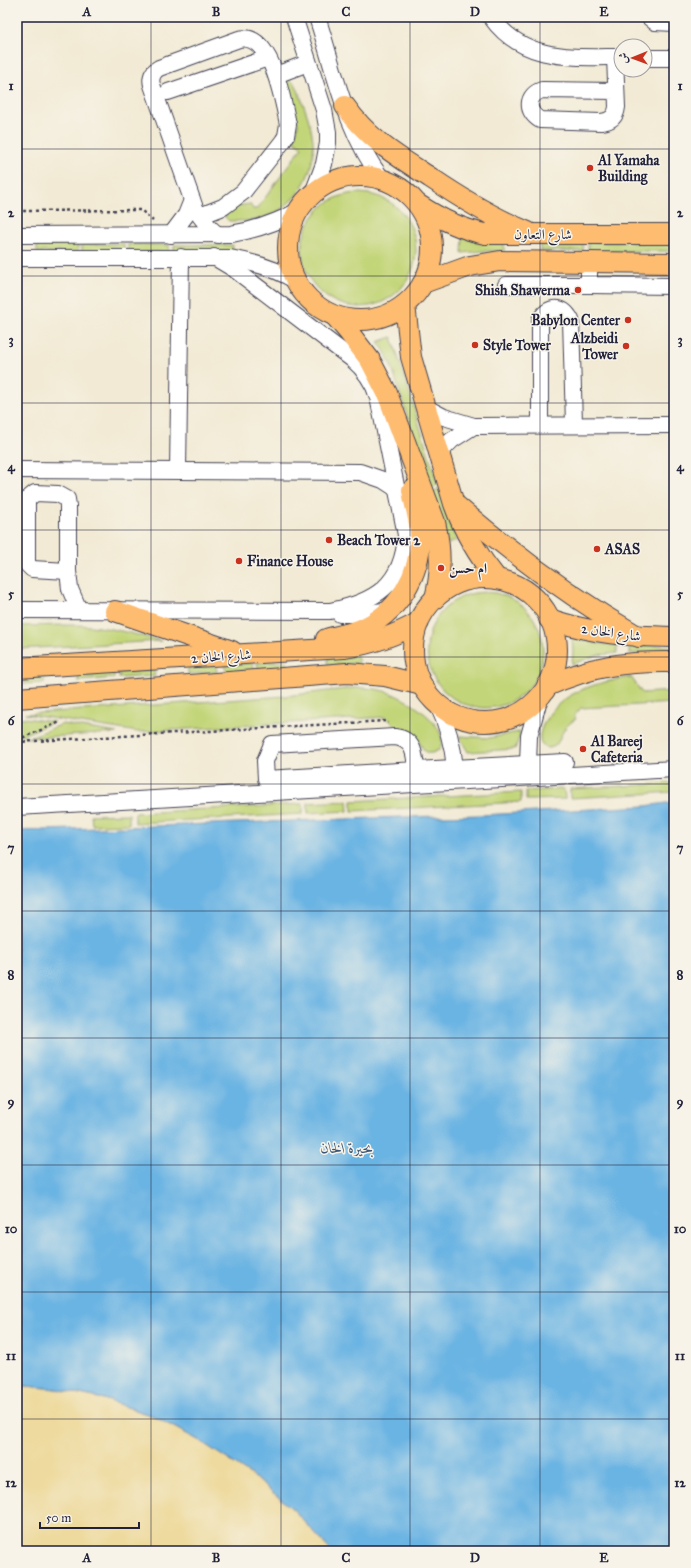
<svg xmlns="http://www.w3.org/2000/svg" width="691" height="1568" viewBox="0 0 691 1568" font-family="'IM FELL Great Primer',Amiri,serif">
<rect width="100%" height="100%" fill="#f7f3e8"/>
<filter id="ink" filterUnits="userSpaceOnUse"><feTurbulence type="fractalNoise" baseFrequency=".025" numOctaves="2"/><feDisplacementMap in="SourceGraphic" scale="8" xChannelSelector="R" yChannelSelector="G"/><feConvolveMatrix kernelMatrix="1 2 1 2 8 2 1 2 1" color-interpolation-filters="sRGB"/></filter>
<filter id="wash" filterUnits="userSpaceOnUse"><feTurbulence type="fractalNoise" baseFrequency=".012" numOctaves="4" result="noise"/><feDisplacementMap in="SourceGraphic" scale="16" xChannelSelector="R" yChannelSelector="G"/><feGaussianBlur stdDeviation="0.9" result="paint"/><feColorMatrix in="noise" values="0 0 0 0 0 0 0 0 0 0 0 0 0 0 0 0 0 1.4 0 .05"/><feComposite in="paint" operator="in"/></filter>
<g filter="url(#wash)">
<rect width="100%" height="100%" fill="#f2ead4"/>
<!-- green -->
<g fill="#c2d578" stroke="#727c5a">
<path d="M290,80l6,5c6,16 13,32 16,49 7,34 -13,71 -47,83 -11,4 -23,4 -36,4l-4,-4 1,-4 10,-7 14,-2 3,5h4l45,-62 -9,-7 4,-10 1,-6 -12,-34 1,-9z"/>
<circle cx="359" cy="250" r="57"/>
<path d="M463,236l41,6v9h-21l-21,2z"/>
<rect x="540" y="242" width="43" height="9"/>
<path d="M588,242l83,1v8h-83z"/>
<rect x="37" y="244" width="41" height="8"/>
<rect x="82" y="244" width="42" height="8"/>
<path d="M128,244l41,1v7h-41z"/>
<path d="M174,245h59l-1,8 -58,-1z"/>
<path d="M392,337l46,148 -8,3 -38,-120 -8,-18 -6,-8z"/>
<path d="M439,489l11,35 7,16 -9,4 -16,-52z"/>
<circle cx="485" cy="650" r="58"/>
<path d="M70,625c32,0 61,8 91,16l-144,8v-23z"/>
<path d="M572,637l22,6 23,2v8l-19,2 -26,9 1,-13z"/>
<path d="M629,645l45,1v8l-45,-1z"/>
<path d="M357,656l2,7 -31,2v-7z"/>
<path d="M286,661l1,6 -29,2 -1,-6z"/>
<path d="M253,663l1,7 -28,2 -1,-7z"/>
<path d="M216,666l1,6 -29,2v-6z"/>
<path d="M154,670l1,6 -36,2v-6z"/>
<path d="M114,672v6l-36,3v-6z"/>
<path d="M44,677v6l-27,1v-5z"/>
<path d="M631,677l11,16 32,-2v12l-93,5 -7,8 2,3c-5,3 -9,6 -12,11 -6,9 -5,18 -17,18l-6,-5c-3,-6 0,-14 3,-20 16,-32 55,-41 87,-46z"/>
<path d="M353,688c12,0 23,0 34,4 18,5 67,35 52,58l-7,3h-4l-4,-3 -8,-13 -5,-4 -12,-4 -13,-12 -248,15 -113,-18 261,-18z"/>
<path d="M17,717l37,5 -37,15z"/>
<path d="M63,724l54,9 -90,5z"/>
<path d="M518,732l2,1v2l-5,14 -47,3 -9,-16 30,2z"/>
<path d="M674,783v9l-104,6v-9z"/>
<path d="M564,789l1,10 -39,1v-9z"/>
<path d="M521,792v10l-169,9v-10z"/>
<path d="M347,801l1,10 -40,2v-10z"/>
<path d="M303,804v10l-168,9v-10z"/>
<path d="M129,814v10l-37,1 -1,-10z"/>
</g>
<!-- sand -->
<path fill="#eeda9e" stroke="#887e6c" d="M17,1385l39,4 48,10 49,17 47,25 53,35 40,33 38,42h-314z"/>
<!-- water -->
<path fill="#6bb4e3" stroke="#466b8f" d="M674,802v749h-343l-38,-42 -40,-33 -53,-35 -47,-25 -49,-17 -48,-10 -39,-4v-554l384,-14 81,-2 163,-9z"/>
</g>
<g filter="url(#ink)">
<g fill="none" stroke-linecap="round" stroke-linejoin="round">
<!-- minor casing -->
<g stroke="#414052" stroke-width="18">
<g id="minor">
<path d="M294,17l30,93 4,22v11l-4,21 -11,29"/>
<path d="M317,17c18,55 29,115 65,162"/>
<path d="M491,17c32,45 81,40 130,40"/>
<path d="M649,17l6,5 19,1"/>
<path d="M615,57l2,50c-1,9 -6,14 -16,15l-61,-2c-14,-8 -14,-25 2,-30l74,1"/>
<path d="M645,58h29"/>
<path d="M276,75l32,-12"/>
<path d="M168,92l100,-34"/>
<path d="M200,216l23,-9 20,-15 40,-51 3,-5 2,-12c-5,-22 -16,-93 -49,-85l-80,29c-7,4 -9,10 -7,17l43,123c6,11 13,19 23,27"/>
<path d="M17,235l214,-1c24,-4 45,-11 67,-23"/>
<path d="M171,235l15,-20 6,-15"/>
<path d="M17,258h212c24,4 46,10 67,23"/>
<path d="M589,262v23l85,1"/>
<path d="M506,285h83"/>
<path d="M425,407l19,10 30,9 200,-1"/>
<path d="M540,425v-105c9,-15 23,-15 31,0l3,104"/>
<path d="M439,453l13,-13 22,-14"/>
<path d="M17,470l343,2 23,8 14,9"/>
<path d="M178,471l3,-214"/>
<path d="M35,493l23,1 9,5 1,7v65l-36,-2 -5,-5v-62l2,-4z"/>
<path d="M68,571l2,18 9,21"/>
<path d="M17,610l313,1c45,-9 73,-26 76,-76l-28,-138c-5,-16 -13,-27 -26,-38l-118,-90 -20,-12"/>
<path d="M340,614h23l27,-4"/>
<path d="M437,703c10,21 16,42 18,65"/>
<path d="M395,737c19,2 20,18 21,33l-150,9 -1,-18 7,-17z"/>
<path d="M528,764l1,-28 11,-40"/>
<path d="M416,770l149,-8"/>
<path d="M17,807l657,-38"/>
</g>
</g>
<!-- major casing -->
<g stroke="#414052" stroke-width="22">
<g id="major">
<path d="M345,106c24,34 52,50 86,72 31,21 62,40 97,54"/>
<circle cx="360" cy="248" r="72"/>
<path d="M419,205c21,14 41,24 66,29h189"/>
<path d="M423,283l47,-17 30,-5 174,2"/>
<path d="M405,305l6,52 43,147c10,28 24,52 43,75"/>
<path d="M335,316l12,14 23,30 17,33 48,129c6,26 7,50 0,76"/>
<path d="M457,506c59,51 115,92 182,131"/>
<circle cx="485" cy="650" r="72"/>
<path d="M115,611l117,40"/>
<path d="M549,619c45,15 78,17 125,18"/>
<path d="M326,639c11,-3 22,-5 33,-9 39,-16 63,-56 61,-98 -1,-14 -6,-28 -8,-42"/>
<path d="M17,668l327,-20c27,-4 51,-12 75,-26"/>
<path d="M547,686c45,-20 78,-25 127,-24"/>
<path d="M17,698l330,-25 38,3 37,9"/>
</g>
</g>
<!-- path -->
<g stroke="#414052" stroke-width="2.5" stroke-dasharray="3 3" stroke-linecap="butt">
<path d="M17,211l124,-1 12,11"/>
<path d="M17,740l43,-18"/>
<path d="M17,742l368,-21 3,2"/>
</g>
<!-- minor -->
<use href="#minor" stroke="#fff" stroke-width="16"/>
<!-- major -->
<use href="#major" stroke="#fdbc70" stroke-width="20"/>
</g>
</g>
<!-- grid -->
<path fill="none" stroke="#22223b" stroke-width="1" stroke-opacity="0.55" d="M151,17v1534M281,17v1534M410,17v1534M540,17v1534M17,149h657M17,276h657M17,403h657M17,530h657M17,657h657M17,784h657M17,911h657M17,1038h657M17,1165h657M17,1292h657M17,1419h657"/>
<!-- markers -->
<g fill="#c8321e" stroke="#f7f3e8" stroke-width="1.5">
<circle cx="590" cy="168" r="4"/>
<circle cx="578" cy="290" r="4"/>
<circle cx="628" cy="320" r="4"/>
<circle cx="475" cy="345" r="4"/>
<circle cx="626" cy="346" r="4"/>
<circle cx="329" cy="540" r="4"/>
<circle cx="597" cy="549" r="4"/>
<circle cx="239" cy="561" r="4"/>
<circle cx="441" cy="568" r="4"/>
<circle cx="583" cy="749" r="4"/>
</g>
<g text-anchor="middle" stroke-width="3" stroke-linejoin="round" paint-order="stroke">
<!-- poi labels -->
<g font-size="14" font-weight="bold" fill="#22223b" stroke="#f7f3e8" text-anchor="start">
<text x="598" y="165">Al Yamaha<tspan x="598" dy="16">Building</tspan></text>
<text x="570" y="295" text-anchor="end">Shish Shawerma</text>
<text x="620" y="325" text-anchor="end">Babylon Center</text>
<text x="618" y="343" text-anchor="end">Alzbeidi<tspan x="618" dy="16">Tower</tspan></text>
<text x="483" y="350">Style Tower</text>
<text x="337" y="545">Beach Tower 2</text>
<text x="605" y="554">ASAS</text>
<text x="247" y="566">Finance House</text>
<text x="449" y="573">ام حسن</text>
<text x="591" y="746">Al Bareej<tspan x="591" dy="16">Cafeteria</tspan></text>
</g>
<!-- street labels -->
<g font-size="14" fill="#22223b" stroke="#f7f3e8">
<text x="543" y="239">شارع التعاون</text>
<text transform="translate(611 632) rotate(8)" y="5">شارع الخان 2</text>
<text transform="translate(221 656) rotate(-4)" y="5">شارع الخان 2</text>
</g>
<!-- water labels -->
<g font-size="15" font-style="italic" fill="#3c5576" stroke="#f7f3e8">
<text x="347" y="1153">بحيرة الخان</text>
</g>
</g>
<!-- margin -->
<rect width="691" height="1568" fill="none" stroke="#f7f3e8" stroke-width="44"/>
<!-- north arrow -->
<g transform="translate(633 58) rotate(269)"><circle r="19" fill="#f7f3e8" stroke="#a29fa3"/>
<path d="M0-3L7 15L0 10L-7 15Z" fill="#c8321e"/>
<text y="-6" font-size="11" font-weight="bold" text-anchor="middle" fill="#22223b">ش</text>
</g>
<!-- scale -->
<path d="M40 1522v6h99v-6" fill="none" stroke="#22223b" stroke-width="2"/>
<text x="46" y="1522" font-size="12" fill="#22223b" stroke="#f7f3e8" stroke-width="3" paint-order="stroke">50 m</text>
<rect x="22" y="22" width="647" height="1524" fill="none" stroke="#22223b" stroke-width="1.5"/>
<g font-size="13" text-anchor="middle" font-weight="bold" fill="#22223b">
<text x="87" y="16">A</text>
<text x="216" y="16">B</text>
<text x="346" y="16">C</text>
<text x="475" y="16">D</text>
<text x="604" y="16">E</text>
<text x="11" y="90">1</text>
<text x="680" y="90">1</text>
<text x="11" y="217">2</text>
<text x="680" y="217">2</text>
<text x="11" y="344">3</text>
<text x="680" y="344">3</text>
<text x="11" y="471">4</text>
<text x="680" y="471">4</text>
<text x="11" y="598">5</text>
<text x="680" y="598">5</text>
<text x="11" y="725">6</text>
<text x="680" y="725">6</text>
<text x="11" y="852">7</text>
<text x="680" y="852">7</text>
<text x="11" y="979">8</text>
<text x="680" y="979">8</text>
<text x="11" y="1106">9</text>
<text x="680" y="1106">9</text>
<text x="11" y="1233">10</text>
<text x="680" y="1233">10</text>
<text x="11" y="1360">11</text>
<text x="680" y="1360">11</text>
<text x="11" y="1487">12</text>
<text x="680" y="1487">12</text>
<text x="87" y="1562">A</text>
<text x="216" y="1562">B</text>
<text x="346" y="1562">C</text>
<text x="475" y="1562">D</text>
<text x="604" y="1562">E</text>
</g>
</svg>
